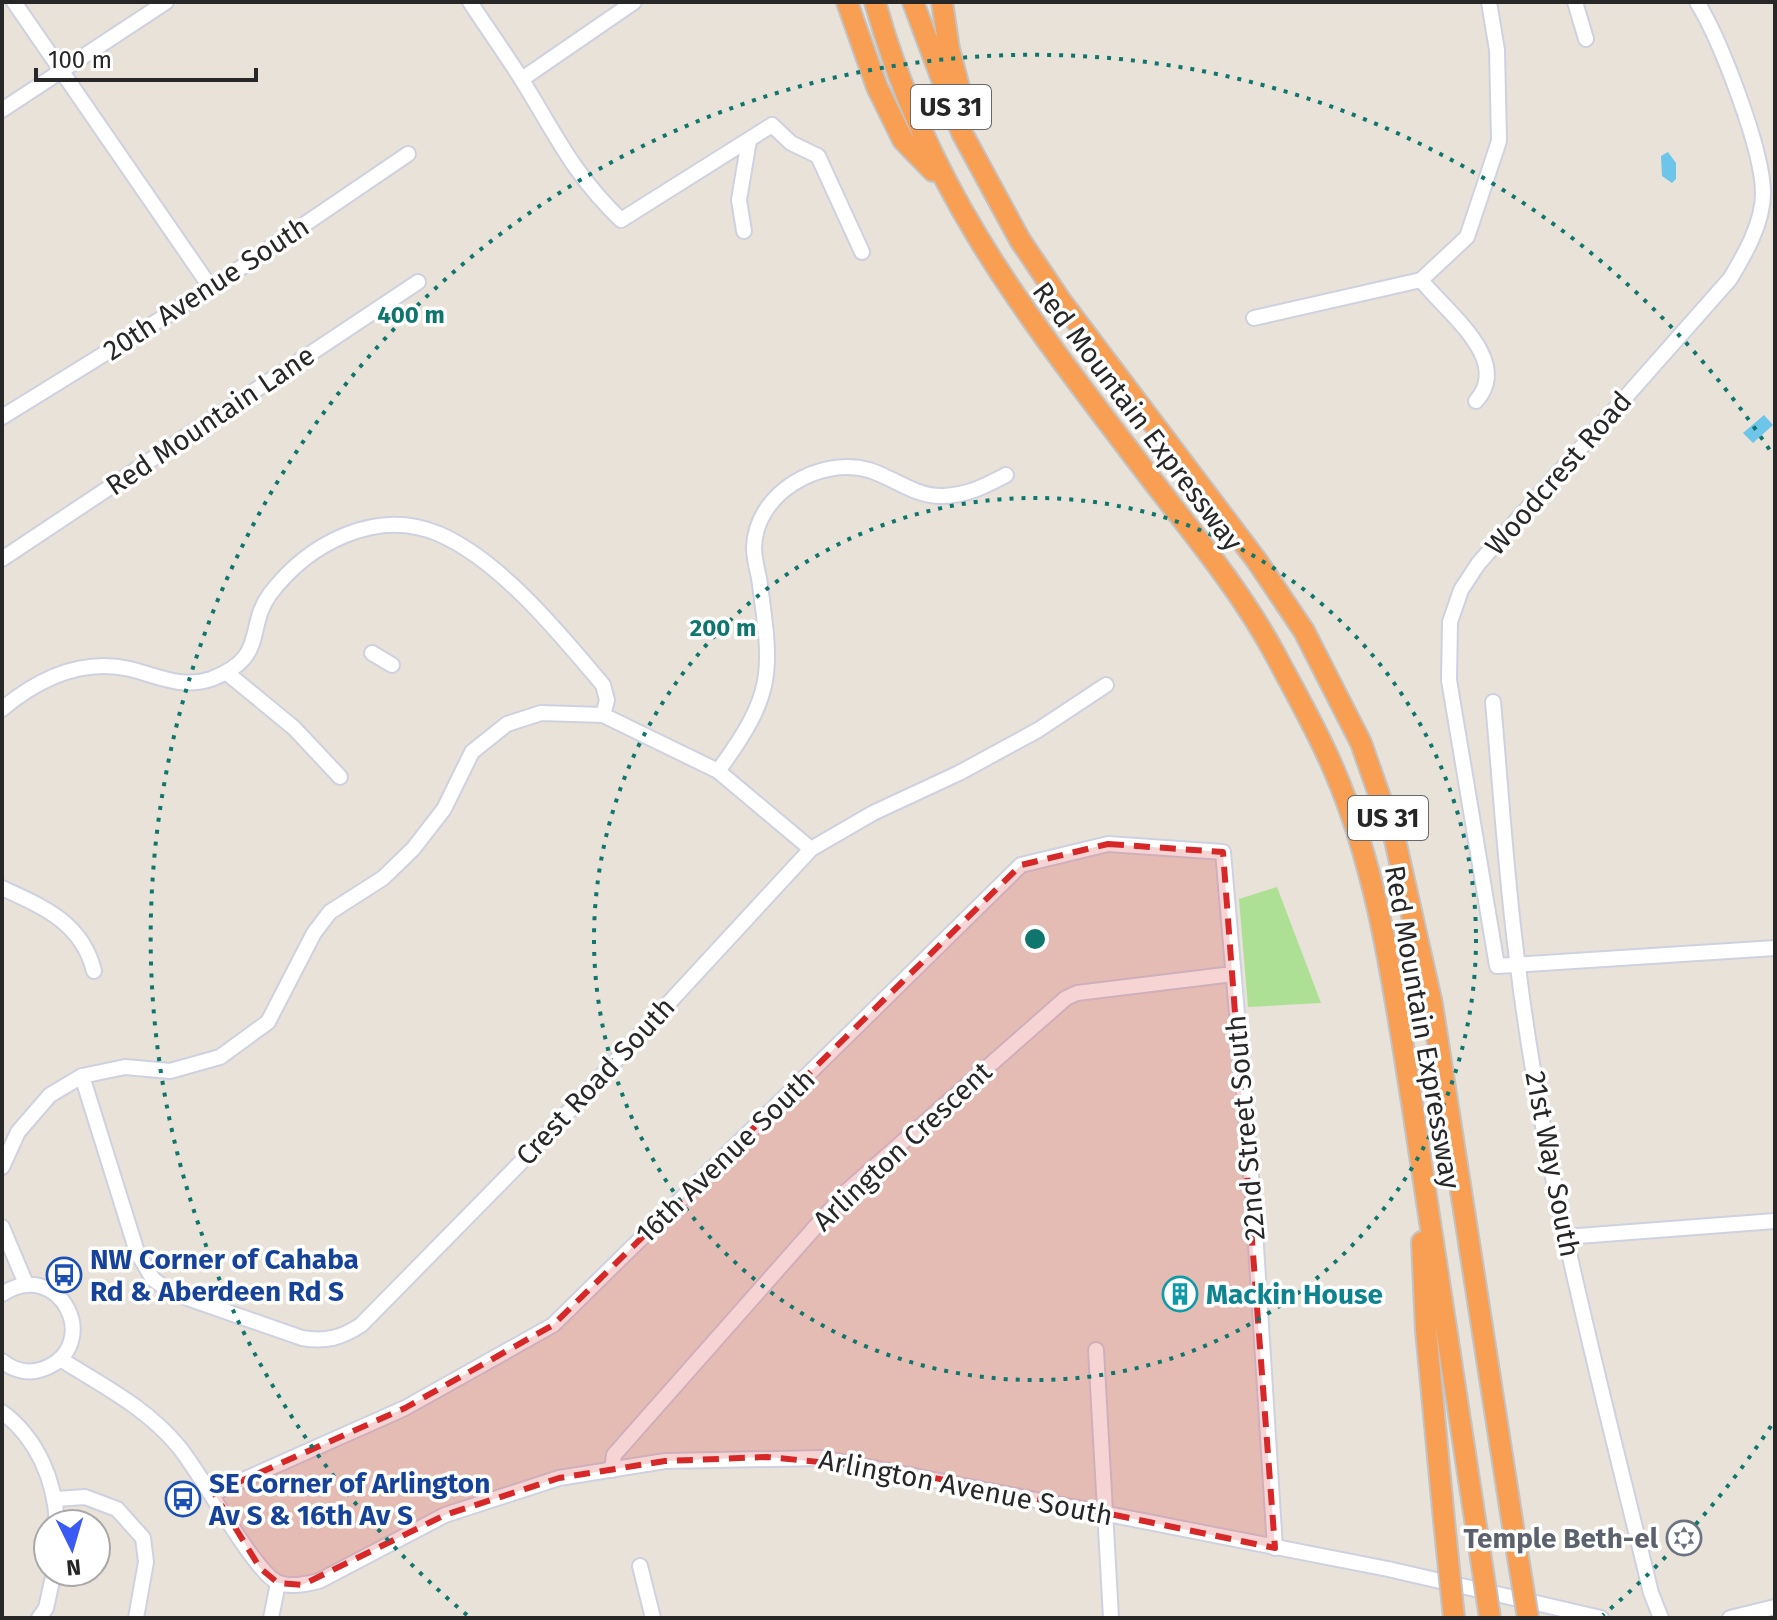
<svg xmlns="http://www.w3.org/2000/svg" width="1777" height="1620" viewBox="0 0 1777 1620" font-family="'Fira Sans',sans-serif">
<rect width="100%" height="100%" fill="#e9e2d8"/>
<!-- green -->
<path fill="#addf95" d="M1277,887l44,116 -73,4 -9,-108z"/>
<!-- water -->
<g fill="#6dc5e9">
<path d="M1668,152l8,11v16l-4,4 -10,-7 -1,-20z"/>
<path d="M1764,415l9,10 -20,18 -10,-10z"/>
</g>
<g fill="none" stroke-linecap="round" stroke-linejoin="round">
<!-- minor casing -->
<g stroke="#ced1e0" stroke-width="18">
<g id="minor">
<path d="M14,2l197,286"/>
<path d="M470,2c17,26 35,51 52,78 34,55 51,94 99,140l151,-95 19,18 27,13 44,96"/>
<path d="M1575,2l11,37"/>
<path d="M1697,2c23,37 66,148 66,191 0,30 -18,61 -33,86l-252,285 -17,26 -11,32 -1,58 48,286 278,-18"/>
<path d="M522,79l112,-77"/>
<path d="M2,110l164,-108"/>
<path d="M744,231l-5,-31 10,-60"/>
<path d="M1421,280c25,32 92,80 55,121"/>
<path d="M1254,318l167,-38 46,-43 32,-96 -2,-91 -8,-48"/>
<path d="M2,417l209,-129 197,-134"/>
<path d="M2,559l416,-277"/>
<path d="M372,653l20,12"/>
<path d="M227,673l67,55 46,49"/>
<path d="M1493,702c8,88 13,177 25,265 26,211 83,419 133,626l10,25"/>
<path d="M2,709c36,-30 80,-51 128,-40 28,7 52,20 81,10 58,-22 34,-51 59,-85 38,-50 106,-87 169,-60 61,26 122,101 164,151l4,15 -4,15"/>
<path d="M718,771c58,-79 54,-99 41,-193 -2,-9 -5,-20 -5,-30 1,-55 66,-92 115,-78 25,8 47,27 74,26 25,-1 42,-10 63,-21"/>
<path d="M2,888c42,19 80,35 92,83"/>
<path d="M82,1076l55,176 16,27 17,13 132,46c24,4 39,0 59,-13l172,-175 278,-301 62,-36 86,-40 79,-43 68,-45"/>
<path d="M2,1167l16,-35 32,-37 32,-19 43,-9 45,4 50,-14 48,-35 46,-89 16,-21 53,-34 30,-29 31,-40 28,-57 35,-28 34,-11 62,2 115,56 93,78"/>
<path d="M2,1227l24,57"/>
<path d="M1565,1237l210,-16"/>
<path d="M2,1294c59,-38 102,53 41,75 -14,5 -29,2 -41,-8"/>
<path d="M1096,1350l15,268"/>
<path d="M60,1359c42,26 87,49 119,88 23,28 74,123 98,135 12,6 29,2 42,-1l126,-66 114,-37 106,-17 157,-3 566,111 213,49"/>
<path d="M2,1412c35,26 53,68 55,112"/>
<path d="M612,1470l2,-15 234,-265 218,-192 11,-5 156,-19"/>
<path d="M214,1493l191,-85 148,-83 468,-460 87,-21 115,8 30,346 22,350"/>
<path d="M56,1499l29,-2 32,12 26,29 3,24 -10,56"/>
<path d="M640,1566l13,52"/>
<path d="M39,1618l7,-10 8,-36"/>
<path d="M271,1618l7,-35"/>
<path d="M1730,1618l45,-11"/>
</g>
</g>
<!-- highway casing -->
<g stroke="#c3c3c3" stroke-width="24">
<g id="highway">
<path d="M847,2l30,85 26,53 30,31"/>
<path d="M875,2c53,191 153,315 270,469 45,59 96,119 131,185 18,34 38,69 54,105 48,106 64,228 82,342 22,141 43,282 64,423"/>
<path d="M913,2l49,131 58,107 41,61 196,260 47,70 57,112 34,97 37,164 82,529"/>
<path d="M942,2l7,47 17,65"/>
<path d="M1422,1242l4,88 18,190"/>
</g>
</g>
<!-- minor -->
<use href="#minor" stroke="#fff" stroke-width="14"/>
<!-- highway -->
<use href="#highway" stroke="#f89f54" stroke-width="20"/>
<!-- highway-bridge casing -->
<g stroke="#c3c3c3" stroke-width="24" stroke-linecap="butt">
<g id="highway-bridge">
<path d="M1444,1520l10,98"/>
<path d="M1476,1526l14,92"/>
<path d="M1514,1533l14,85"/>
</g>
</g>
<!-- highway-bridge -->
<use href="#highway-bridge" stroke="#f89f54" stroke-width="20"/>
</g>
<!-- marked area -->
<path fill="#d62828" fill-opacity="0.2" stroke="#d62828" stroke-width="6" stroke-dasharray="16 10" stroke-linejoin="round" d="M1108,844l115,8 52,696 -384,-79 -124,-12 -102,4 -106,17 -114,37 -143,70 -24,-2 -18,-15 -46,-75 191,-85 148,-83 468,-460z"/>
<!-- distance rings -->
<g fill="none" stroke="#0f766e" stroke-width="4" stroke-dasharray="4 8">
<circle cx="1035" cy="939" r="441"/>
<path d="M1771 1426A883 883 0 0 1 1603 1615M467 1615A883 883 0 1 1 1771 452"/>
</g>
<!-- icons -->
<defs>
<g id="bus-ring" transform="scale(1.8)"><circle r="9.5" fill="#fff" stroke="#1a4fb4" stroke-width="1.5"/><path d="M-5-6H5V4H4V6H2V4H-2V6H-4V4H-5ZM-3.5-4V0h7V-4ZM-3.5 1.2v1.5H-2V1.2ZM2 1.2v1.5H3.5V1.2Z" fill="#1a4fb4"/></g>
<g id="building-ring" transform="scale(1.8)"><circle r="9.5" fill="#fff" stroke="#0f9aa8" stroke-width="1.5"/><path d="M-4-6H4V6H1V3H-1V6H-4ZM-2.5-4.3h1.7v1.8h-1.7ZM.8-4.3h1.7v1.8H.8ZM-2.5-1h1.7V.8h-1.7ZM.8-1h1.7V.8H.8Z" fill="#0f9aa8"/></g>
<g id="synagogue-ring" transform="scale(1.8)"><circle r="9.5" fill="#fff" stroke="#6b7280" stroke-width="1.5"/><path d="M0-6.5L5.6 3.2H-5.6ZM0 6.5L5.6-3.2H-5.6Z" fill="#6b7280"/></g>
</defs>
<g fill-rule="evenodd">
<use href="#bus-ring" x="64" y="1275"/>
<use href="#building-ring" x="1180" y="1294"/>
<use href="#bus-ring" x="183" y="1499"/>
<use href="#synagogue-ring" x="1684" y="1538"/>
</g>
<g text-anchor="middle" stroke-width="7" stroke-linejoin="round" paint-order="stroke">
<!-- shield labels -->
<g fill="#fff" stroke="#686868" stroke-width="2">
<rect x="911" y="85" width="80" height="44" rx="6"/>
<rect x="1348" y="796" width="80" height="44" rx="6"/>
</g>
<g font-size="26" font-weight="bold" fill="#272727">
<text x="951" y="116">US 31</text>
<text x="1388" y="827">US 31</text>
</g>
<!-- street labels -->
<g font-size="28" fill="#272727" stroke="#fff">
<text transform="translate(206 288) rotate(-33)" y="10">20th Avenue South</text>
<text transform="translate(1138 416) rotate(53)" y="10">Red Mountain Expressway</text>
<text transform="translate(210 420) rotate(-34)" y="10">Red Mountain Lane</text>
<text transform="translate(1558 473) rotate(-49)" y="10">Woodcrest Road</text>
<text transform="translate(1423 1027) rotate(80)" y="10">Red Mountain Expressway</text>
<text transform="translate(595 1081) rotate(-47)" y="10">Crest Road South</text>
<text transform="translate(1245 1128) rotate(-95)" y="10">22nd Street South</text>
<text transform="translate(902 1146) rotate(-43)" y="10">Arlington Crescent</text>
<text transform="translate(725 1156) rotate(-44)" y="10">16th Avenue South</text>
<text transform="translate(1553 1164) rotate(79)" y="10">21st Way South</text>
<text transform="translate(966 1487) rotate(11)" y="10">Arlington Avenue South</text>
</g>
<!-- transit labels -->
<g font-size="28" font-weight="bold" fill="#164399" stroke="#fff" text-anchor="start">
<text x="90" y="1269">NW Corner of Cahaba<tspan x="90" dy="32">Rd &amp; Aberdeen Rd S</tspan></text>
<text x="209" y="1493">SE Corner of Arlington<tspan x="209" dy="32">Av S &amp; 16th Av S</tspan></text>
</g>
<!-- culture labels -->
<g font-size="28" font-weight="bold" fill="#0d838f" stroke="#fff" text-anchor="start">
<text x="1206" y="1304">Mackin House</text>
</g>
<!-- worship labels -->
<g font-size="28" font-weight="bold" fill="#5b616d" stroke="#fff" text-anchor="end">
<text x="1658" y="1548">Temple Beth-el</text>
</g>
</g>
<circle cx="1035" cy="939" r="12" fill="#0f766e" stroke="#fff" stroke-width="4"/>
<g font-size="24" text-anchor="middle" font-weight="bold" fill="#0f766e" stroke="#fff" stroke-width="7" stroke-linejoin="round" paint-order="stroke">
<text x="411" y="323">400 m</text>
<text x="723" y="636">200 m</text>
</g>
<!-- border -->
<rect width="1777" height="1620" fill="none" stroke="#272727" stroke-width="8"/>
<!-- north arrow -->
<g transform="translate(72 1548) rotate(175)"><circle r="38" fill="#ffffff" stroke="#a9a9a9" stroke-width="2"/>
<path d="M0-6L14 30L0 20L-14 30Z" fill="#3b59f3"/>
<text y="-12" font-size="22" font-weight="bold" text-anchor="middle" fill="#272727">N</text>
</g>
<!-- scale -->
<path d="M36 68v12h220v-12" fill="none" stroke="#272727" stroke-width="4"/>
<text x="48" y="68" font-size="24" fill="#272727" stroke="#ffffff" stroke-width="6" paint-order="stroke">100 m</text>
</svg>
